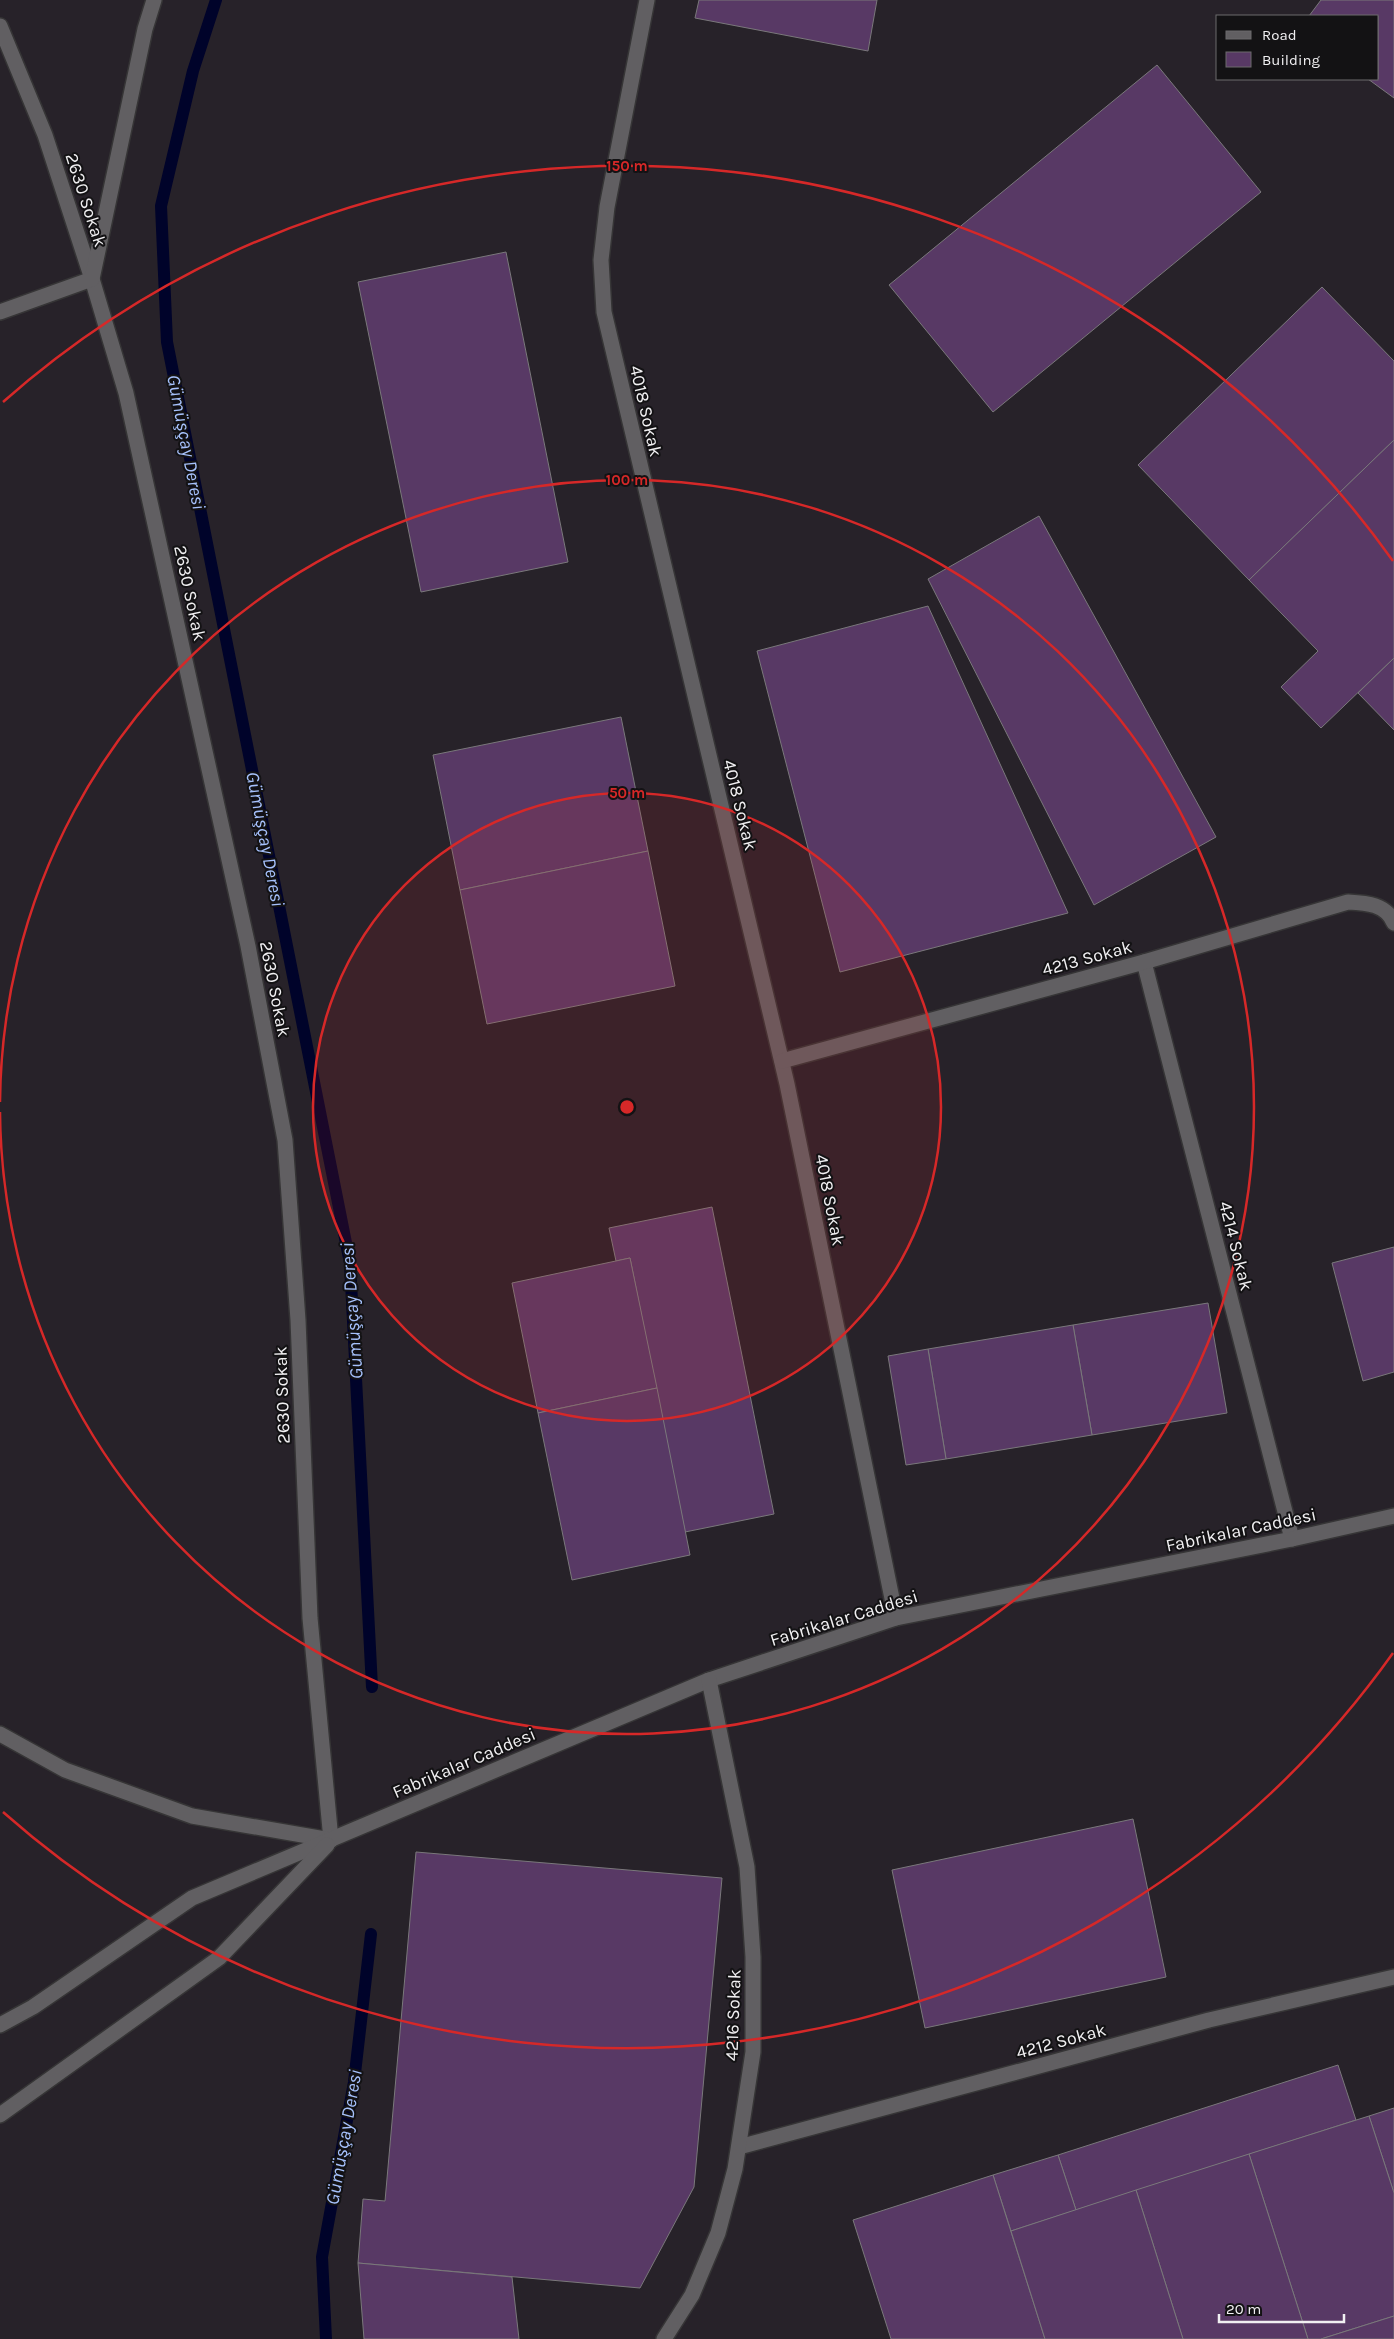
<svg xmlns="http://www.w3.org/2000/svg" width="1394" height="2339" viewBox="0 0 1394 2339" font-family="Karla,sans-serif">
<rect width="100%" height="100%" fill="#1c1b1d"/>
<!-- built -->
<path fill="#272229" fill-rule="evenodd" d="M0,0h1394v2339h-1394zM1218,16h160v63h-160z"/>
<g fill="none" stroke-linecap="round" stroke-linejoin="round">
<!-- stream -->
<g stroke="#00032a" stroke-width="12">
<path d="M216,0l-23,71 -32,135 6,136 183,921 22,424"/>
<path d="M326,2339l-4,-82 32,-175 17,-148"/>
</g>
</g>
<!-- building -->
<g fill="#583965" stroke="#7a787b">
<path d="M699,0h178l-9,51 -173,-33z"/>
<path d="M1321,0h73v98l-26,-19h10v-63h-69z"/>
<path d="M1157,65l104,127 -268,220 -104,-127z"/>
<path d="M506,252l62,310 -147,30 -63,-310z"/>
<path d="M1322,287l72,74v79l-145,140 -111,-115z"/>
<path d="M1394,440v218l-73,70 -40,-41 37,-36 -69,-71z"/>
<path d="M1039,516l177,321 -122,68 -166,-326z"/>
<path d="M928,606l140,307 -228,59 -83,-321z"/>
<path d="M1394,658v72l-36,-37z"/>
<path d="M621,717l27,134 -188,39 -27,-135z"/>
<path d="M648,851l27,135 -188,38 -27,-134z"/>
<path d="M712,1207l62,307 -89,18 -55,-274 -14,3 -7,-33z"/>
<path d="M1394,1247v125l-31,9 -31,-118z"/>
<path d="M630,1258l27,130 -119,25 -26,-130z"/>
<path d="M1208,1303l19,110 -135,22 -19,-110z"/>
<path d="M1073,1325l19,110 -146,24 -18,-110z"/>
<path d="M928,1349l18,110 -40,6 -18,-109z"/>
<path d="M657,1388l33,167 -118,25 -34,-167z"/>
<path d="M1133,1819l33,158 -241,51 -33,-158z"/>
<path d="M416,1852l306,26 -28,309 -54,101 -282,-25 5,-64 22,2z"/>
<path d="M1338,2065l18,55 -280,90 -18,-55z"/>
<path d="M1394,2108v85l-25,-77z"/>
<path d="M1369,2116l25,77v123l-73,23h-13l-59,-185z"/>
<path d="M1249,2154l59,185h-125l-47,-149z"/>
<path d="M1058,2155l18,55 -65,21 -18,-56z"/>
<path d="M993,2175l52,164h-154l-38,-119z"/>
<path d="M1136,2190l47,149h-138l-34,-108z"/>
<path d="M358,2263l154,14 7,62h-155z"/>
<path d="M1394,2316v23h-73z"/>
</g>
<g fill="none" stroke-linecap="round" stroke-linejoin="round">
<!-- minor casing -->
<g stroke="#363536" stroke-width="18">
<g id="minor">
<path d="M647,0l-40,207 -6,53 3,52 183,772 109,534"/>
<path d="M0,26l45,109 47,144 34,114 122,553 37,194 13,180 12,298 21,222"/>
<path d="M0,312l92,-33 53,-250 9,-29"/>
<path d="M1144,962l148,577"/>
<path d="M782,1061l362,-99 204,-60c19,1 38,2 46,21"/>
<path d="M0,1734l65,36 127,46 139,24"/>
<path d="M0,2025l33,-18 159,-109 517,-218 187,-62 396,-79 102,-23"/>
<path d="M0,2115l219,-157 108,-113"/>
<path d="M739,2147l470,-127 185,-43"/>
<path d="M664,2339l28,-44 26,-62 17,-64 18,-117v-95l-6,-90 -38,-187"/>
</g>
</g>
<!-- minor -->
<use href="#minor" stroke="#615f62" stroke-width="15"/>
</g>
<!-- distance rings -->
<circle cx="627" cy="1107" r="314" fill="#d62828" fill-opacity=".12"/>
<g fill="none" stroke="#d62828" stroke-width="2.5">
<circle cx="627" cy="1107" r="314"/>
<path d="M0 1102A627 627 0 1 1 0 1112"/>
<path d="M1393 1653A941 941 0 0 1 3 1812M3 402A941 941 0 0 1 1393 561"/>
</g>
<g text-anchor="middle" stroke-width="4" stroke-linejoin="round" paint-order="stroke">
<!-- street labels -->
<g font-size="18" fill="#f1f0f2" stroke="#131214">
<text transform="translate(86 200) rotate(72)" y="6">2630 Sokak</text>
<text transform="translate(646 411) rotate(77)" y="6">4018 Sokak</text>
<text transform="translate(190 593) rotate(78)" y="6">2630 Sokak</text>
<text transform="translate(740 805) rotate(76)" y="6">4018 Sokak</text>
<text transform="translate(1087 958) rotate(-15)" y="6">4213 Sokak</text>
<text transform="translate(275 989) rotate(79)" y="6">2630 Sokak</text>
<text transform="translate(830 1200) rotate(79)" y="6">4018 Sokak</text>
<text transform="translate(1236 1246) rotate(76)" y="6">4214 Sokak</text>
<text transform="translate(282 1395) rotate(-92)" y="6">2630 Sokak</text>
<text transform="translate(1241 1530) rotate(-12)" y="6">Fabrikalar Caddesi</text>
<text transform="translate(844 1618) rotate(-17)" y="6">Fabrikalar Caddesi</text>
<text transform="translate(464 1763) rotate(-23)" y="6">Fabrikalar Caddesi</text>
<text transform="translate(733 2015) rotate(-88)" y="6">4216 Sokak</text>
<text transform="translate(1061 2041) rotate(-15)" y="6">4212 Sokak</text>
</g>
<!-- water labels -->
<g font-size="19" font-style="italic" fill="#a6c1fc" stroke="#131214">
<text transform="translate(187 442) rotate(79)" y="7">Gümüşçay Deresi</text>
<text transform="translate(266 839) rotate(79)" y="7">Gümüşçay Deresi</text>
<text transform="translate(351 1311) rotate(-94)" y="7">Gümüşçay Deresi</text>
<text transform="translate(343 2137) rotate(-80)" y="7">Gümüşçay Deresi</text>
</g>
</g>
<circle cx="627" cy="1107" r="8" fill="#d62828" stroke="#131214" stroke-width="2.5"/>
<g font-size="15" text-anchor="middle" font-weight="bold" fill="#d62828" stroke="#131214" stroke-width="4" stroke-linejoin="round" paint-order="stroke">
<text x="627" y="171">150 m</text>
<text x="627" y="485">100 m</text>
<text x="627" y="798">50 m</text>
</g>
<!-- legend -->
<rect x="1216" y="15" width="162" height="65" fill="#131214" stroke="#6c6b6d"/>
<rect x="1226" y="31" width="25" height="8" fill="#615f62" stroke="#6c6b6d"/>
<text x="1262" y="40" font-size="15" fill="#f1f0f2">Road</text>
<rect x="1226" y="52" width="25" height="15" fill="#583965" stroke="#6c6b6d"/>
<text x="1262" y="65" font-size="15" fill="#f1f0f2">Building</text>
<!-- scale -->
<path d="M1219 2314v8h125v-8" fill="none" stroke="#f1f0f2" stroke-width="2.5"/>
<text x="1226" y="2314" font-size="15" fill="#f1f0f2" stroke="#131214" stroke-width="4" paint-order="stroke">20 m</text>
</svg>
